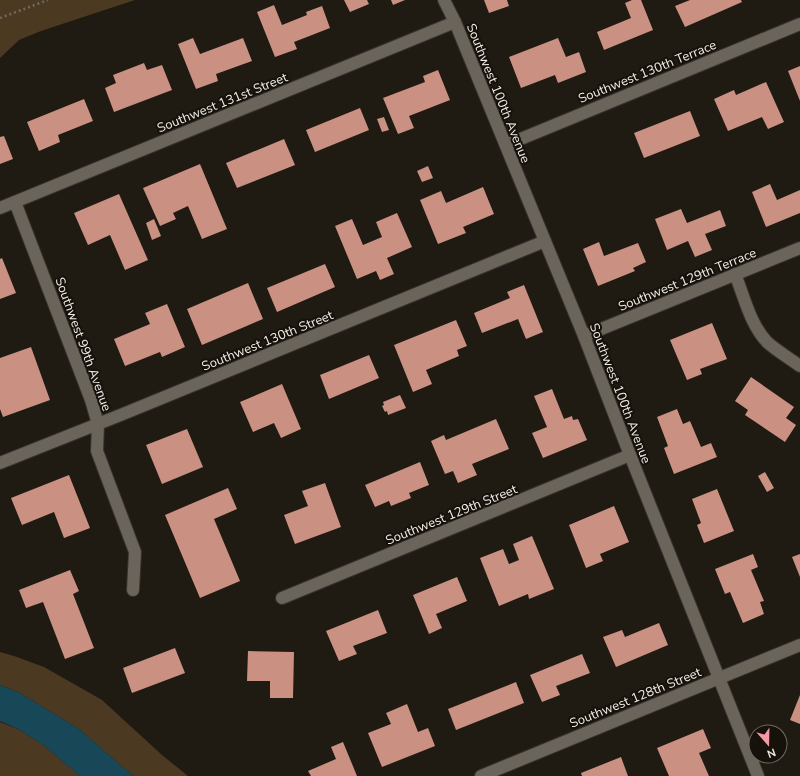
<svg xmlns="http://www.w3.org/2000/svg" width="800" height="776" viewBox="0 0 800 776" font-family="'Nunito Sans',sans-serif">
<rect width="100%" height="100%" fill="#1f1a12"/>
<!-- green -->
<g fill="#4b3922">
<path d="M0,0h135l-94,31 -22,9 -19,18z"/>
<path d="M0,652l14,4 30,11 58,33 60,55 26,21h-55l-54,-47 -59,-36 -20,-8z"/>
<path d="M0,722l20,8 22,14 38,32h-80z"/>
</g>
<!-- water -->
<path fill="#184858" d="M0,685l20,8 59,36 54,47h-53l-38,-32 -22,-14 -20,-9z"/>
<!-- building -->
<g fill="#ca9183">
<path d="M344,0h23l2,4 -19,8z"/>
<path d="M391,0h14l-12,5z"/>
<path d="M484,0h23l2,6 -20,7z"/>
<path d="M632,0h9l12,30 -49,20 -7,-18 34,-14 -6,-15z"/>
<path d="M690,0h51l1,2 -57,25 -10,-21z"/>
<path d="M274,5l8,20 25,-10 -1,-3 16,-6 8,22 -36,14 3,7 -22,8 -18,-45z"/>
<path d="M193,38l7,16 43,-16 9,23 -36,13 2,7 -22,8 -18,-45z"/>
<path d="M558,38l8,19 13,-5 7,20 -28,11 -3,-8 -34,13 -12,-31z"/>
<path d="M144,63l3,7 15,-5 10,25 -58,22 -9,-24 11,-5 -3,-8z"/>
<path d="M800,66v35l-12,-30z"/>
<path d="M438,70l12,30 -41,16 5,12 -16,6 -15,-36 42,-16 -2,-6z"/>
<path d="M766,82l18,40 -16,7 -6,-12 -34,14 -14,-32 20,-9 2,5z"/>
<path d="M84,99l9,22 -35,14 2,7 -21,9 -12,-29z"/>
<path d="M360,108l9,22 -54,22 -9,-22z"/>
<path d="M690,111l10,25 -56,22 -10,-25z"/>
<path d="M384,117l5,13 -7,2 -5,-13z"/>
<path d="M4,136l9,23 -13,5v-27z"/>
<path d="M284,139l11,26 -58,23 -11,-25z"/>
<path d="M200,164l27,65 -25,10 -14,-33 -15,7 3,6 -16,7 -17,-38z"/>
<path d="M428,166l5,12 -11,4 -5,-11z"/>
<path d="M770,184l7,16 23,-10v23l-34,14 -14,-35z"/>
<path d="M483,187l11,27 -31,13 3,6 -28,11 -18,-44 21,-9 5,12z"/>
<path d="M119,194l29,66 -23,10 -15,-35 -22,10 -14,-32z"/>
<path d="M681,209l6,14 33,-13 6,16 -21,8 7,16 -17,7 -7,-16 -21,9 -12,-31z"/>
<path d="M397,213l15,34 -25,11 7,16 -14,6 -4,-9 -19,8 -22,-53 17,-7 11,26 19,-8 -6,-15z"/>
<path d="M154,219l7,17 -9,4 -6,-17z"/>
<path d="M599,242l5,14 34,-13 8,19 -13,6 2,3 -37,15 -15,-37z"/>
<path d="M2,258l14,35 -16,6v-40z"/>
<path d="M325,264l10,23 -58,25 -10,-24z"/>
<path d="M248,283l15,36 -61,26 -15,-36z"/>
<path d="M524,285l19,47 -17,7 -8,-20 -36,14 -8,-20 36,-15 -3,-6z"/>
<path d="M167,304l18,43 -23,10 -2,-5 -35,14 -11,-27 36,-15 -5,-11z"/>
<path d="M456,320l11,26 -10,4 2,6 -33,14 6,14 -19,8 -19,-47z"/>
<path d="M712,323l15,36 -27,10 2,5 -15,6 -17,-40z"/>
<path d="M31,347l19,53 -47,17 -3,-8v-51z"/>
<path d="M369,355l10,23 -50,21 -9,-24z"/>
<path d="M751,377l43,30 -8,11 10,7 -11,17 -40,-27 3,-5 -13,-9z"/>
<path d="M282,384l19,45 -20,9 -7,-15 -21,9 -13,-30z"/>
<path d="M552,389l12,30 8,-3 1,4 5,-1 9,21 -44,18 -11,-25 15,-6 -13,-31z"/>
<path d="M400,395l6,13 -18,7 -1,-4 -2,1 -3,-6 2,-1 -1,-3z"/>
<path d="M677,409l6,15 7,-3 11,26 10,-4 6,14 -43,17 -10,-26 4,-2 -11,-29z"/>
<path d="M496,419l13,30 -37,15 5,11 -19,8 -5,-12 -8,3 -14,-33 13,-6 2,5z"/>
<path d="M187,429l16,38 -41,17 -16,-39z"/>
<path d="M420,462l9,23 -20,8 2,5 -20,8 -2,-5 -14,6 -10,-22z"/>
<path d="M765,472l9,16 -7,4 -9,-16z"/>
<path d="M69,475l21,53 -26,10 -10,-26 -32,13 -11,-27z"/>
<path d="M325,483l16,44 -46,17 -11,-29 24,-9 -6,-15z"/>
<path d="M228,488l9,21 -23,10 26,62 -40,17 -35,-83z"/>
<path d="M717,489l17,42 -30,12 -7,-18 4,-2 -9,-24z"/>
<path d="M614,506l15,36 -29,12 3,7 -17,7 -17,-43z"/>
<path d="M532,536l22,53 -25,10 -1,-5 -29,12 -19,-48 23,-9 6,15 10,-4 -6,-16z"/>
<path d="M753,554l5,13 -7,3 13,31 -4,1 4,12 -21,9 -13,-31 -5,2 -10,-25z"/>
<path d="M800,554v23l-8,-20z"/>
<path d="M70,570l9,21 -6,3 21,54 -29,11 -22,-57 -17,6 -7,-18z"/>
<path d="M457,577l10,24 -31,13 6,14 -13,6 -16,-39z"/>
<path d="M378,610l9,23 -34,13 4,8 -18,7 -13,-30z"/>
<path d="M659,623l9,22 -52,22 -13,-30 19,-7 3,7z"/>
<path d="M175,648l10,25 -53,20 -9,-25z"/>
<path d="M248,651l46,1 -1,46h-23v-17h-23z"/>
<path d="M582,654l8,19 -34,13 4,9 -18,7 -12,-27z"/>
<path d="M516,682l8,21 -68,27 -8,-21z"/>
<path d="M800,695v29l-10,-4z"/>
<path d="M407,704l11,28 10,-4 7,18 -53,21 -14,-34 23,-9 -5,-11z"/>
<path d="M703,729l8,19 -12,5 10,23h-40l-12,-28z"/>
<path d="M343,742l14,34h-46l-3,-5 28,-12 -5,-12z"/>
<path d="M621,757l7,19h-46l-1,-3z"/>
</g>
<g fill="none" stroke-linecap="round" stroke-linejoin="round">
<!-- minor casing -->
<g stroke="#373330" stroke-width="14">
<g id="minor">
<path d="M444,0l11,22 129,314 46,119 128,321"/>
<path d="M506,145l294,-121"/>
<path d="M15,202l76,198 7,24 -1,27 38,101 -2,38"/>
<path d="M0,208l455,-186"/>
<path d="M735,274c9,22 15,50 32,68 10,9 22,16 33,24"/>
<path d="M584,336l216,-88"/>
<path d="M0,463l123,-49 422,-173"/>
<path d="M282,598l348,-143"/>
<path d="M481,776l319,-131"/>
</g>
</g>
<!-- path -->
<path stroke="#6d6962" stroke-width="2.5" stroke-dasharray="2 3" stroke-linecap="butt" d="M0,18l48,-18"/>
<!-- minor -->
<use href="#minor" stroke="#6b645b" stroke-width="12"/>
</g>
<g text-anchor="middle" stroke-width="4" stroke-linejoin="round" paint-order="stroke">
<!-- street labels -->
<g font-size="13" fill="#f1ede8" stroke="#16110a">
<text transform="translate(647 71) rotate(-22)" y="5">Southwest 130th Terrace</text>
<text transform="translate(499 93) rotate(68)" y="5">Southwest 100th Avenue</text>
<text transform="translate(222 102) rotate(-22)" y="5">Southwest 131st Street</text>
<text transform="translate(687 279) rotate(-22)" y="5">Southwest 129th Terrace</text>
<text transform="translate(267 340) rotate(-22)" y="5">Southwest 130th Street</text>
<text transform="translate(84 344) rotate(70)" y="5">Southwest 99th Avenue</text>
<text transform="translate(621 393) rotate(69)" y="5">Southwest 100th Avenue</text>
<text transform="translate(451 514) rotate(-22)" y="5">Southwest 129th Street</text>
<text transform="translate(635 697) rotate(-22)" y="5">Southwest 128th Street</text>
</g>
</g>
<!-- north arrow -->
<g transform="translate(768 744) rotate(160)"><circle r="19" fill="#16110a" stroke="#6e6963"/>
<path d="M0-3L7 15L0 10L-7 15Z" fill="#f49aa4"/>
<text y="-6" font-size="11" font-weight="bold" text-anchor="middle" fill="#f1ede8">N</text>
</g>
</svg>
